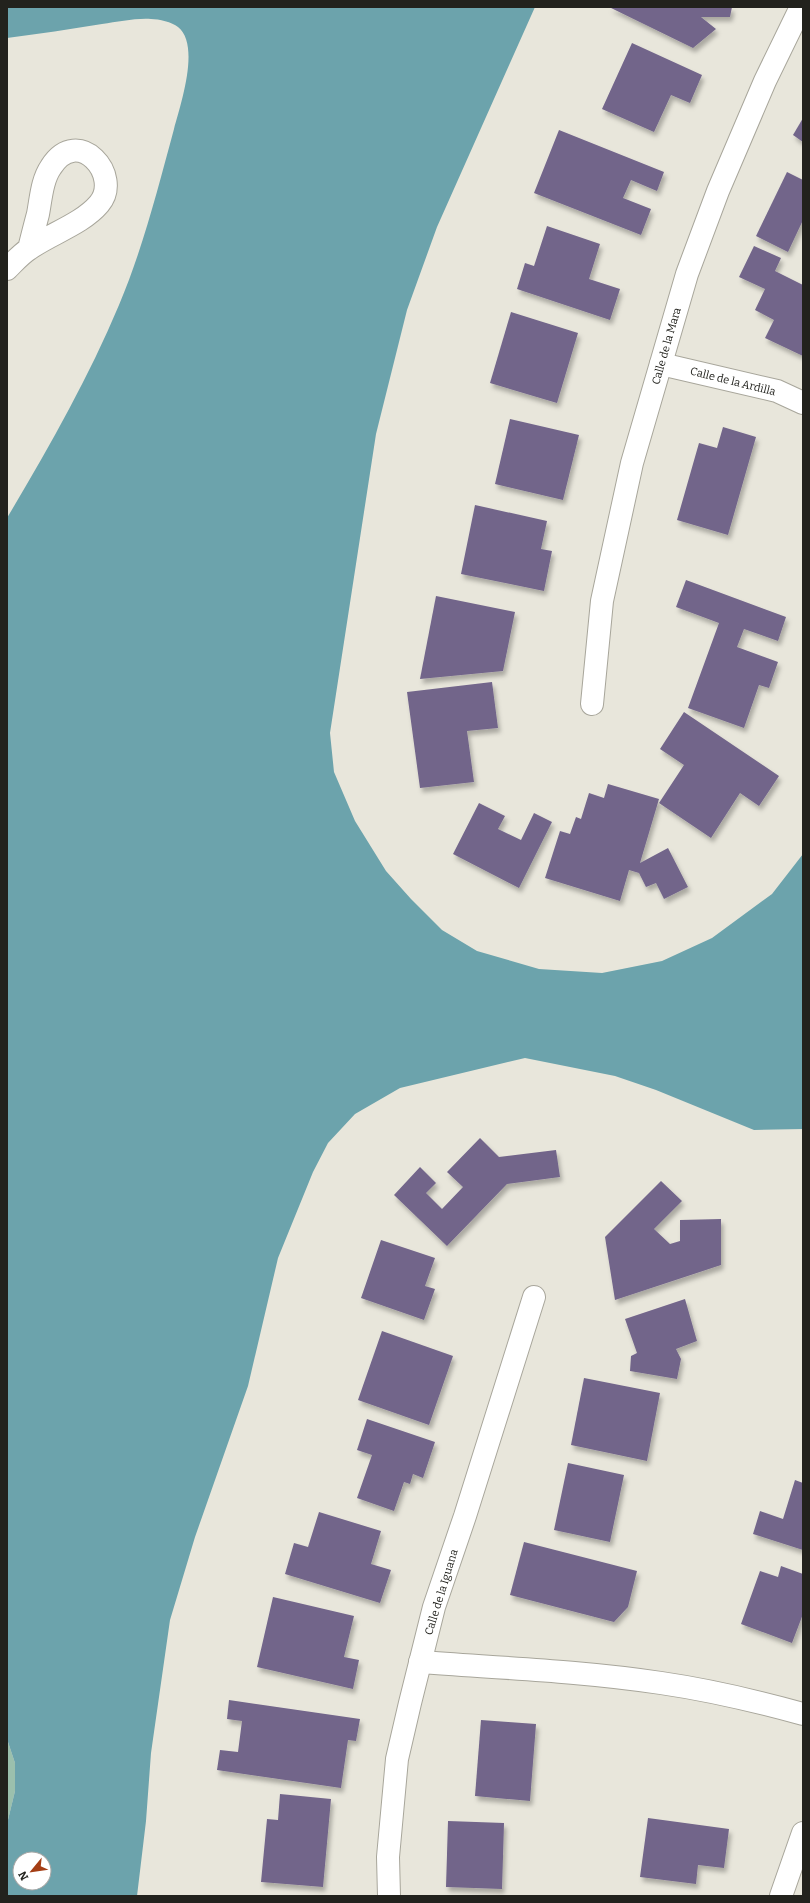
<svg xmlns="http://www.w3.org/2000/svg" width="810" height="1903" viewBox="0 0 810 1903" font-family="Bitter,serif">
<defs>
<filter id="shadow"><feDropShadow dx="2.5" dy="4.5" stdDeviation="2" flood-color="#0004"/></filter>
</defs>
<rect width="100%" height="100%" fill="#e8e6db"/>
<!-- green -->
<path fill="#9bc0ad" d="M7,1739l8,24v28l-8,33z"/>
<!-- water -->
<path fill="#6ca3ac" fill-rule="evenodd" d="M7,7h528l-98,220 -30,83 -31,124 -46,299 4,39 21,49 31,50 25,28 31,31 35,21 62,18 63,4 60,-12 50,-23 60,-44 31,-40v275l-49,1 -98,-40 -41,-14 -90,-18 -125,30 -45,26 -27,29 -15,29 -35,86 -30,128 -53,151 -25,83 -19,133 -5,68 -9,75h-130v-72l8,-33v-28l-8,-24v-1221c41,-69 81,-139 112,-213 24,-57 39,-117 55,-176 6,-23 27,-84 4,-102 -6,-5 -19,-8 -27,-8 -16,-1 -33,3 -49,5 -32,5 -63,10 -95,14zM20,1859h24v24h-24z"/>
<!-- building -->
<g fill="#72658a" filter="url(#shadow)">
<path d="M609,7h123l-2,10h-29l15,12 -23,19z"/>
<path d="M632,43l70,32 -12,28 -19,-8 -17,37 -52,-23z"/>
<path d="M803,118v24l-10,-7z"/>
<path d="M559,130l105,42 -7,19 -26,-11 -8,18 28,11 -10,26 -107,-42z"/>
<path d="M787,172l16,8v40l-15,32 -32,-16z"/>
<path d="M547,226l53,18 -11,35 31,10 -10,31 -93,-31 8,-26 9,3z"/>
<path d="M754,246l27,12 -6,13 28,14v71l-38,-18 9,-18 -19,-10 10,-21 -26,-12z"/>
<path d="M511,312l67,21 -21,70 -67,-20z"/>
<path d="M510,419l69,16 -16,65 -68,-16z"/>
<path d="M723,427l33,10 -28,98 -51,-15 22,-77 18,5z"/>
<path d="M475,505l72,16 -6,28 11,2 -8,40 -83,-17z"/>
<path d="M686,580l100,37 -8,24 -34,-12 -7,18 41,15 -9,26 -10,-3 -15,43 -56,-20 31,-85 -43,-16z"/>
<path d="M436,596l79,16 -12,59 -83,8z"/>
<path d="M492,682l6,46 -31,3 7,51 -54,6 -13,-96z"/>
<path d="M684,712l95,64 -20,30 -19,-13 -29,45 -52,-35 25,-38 -24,-16z"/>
<path d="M608,784l51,15 -19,64 28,-15 20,39 -24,12 -8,-16 -10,4 -7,-14 -10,-3 -9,31 -75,-23 15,-47 10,3 6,-17 5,2 8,-26 15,5z"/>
<path d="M479,803l26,13 -7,13 23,11 13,-27 18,9 -33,66 -66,-34z"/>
<path d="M480,1138l19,19 57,-7 4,27 -53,7 -60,62 -53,-51 26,-28 16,16 -10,10 16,16 21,-22 -16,-15z"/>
<path d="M661,1181l21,20 -28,28 16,15 10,-3v-21l41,-1v46l-106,35 -10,-63z"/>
<path d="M381,1240l54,18 -10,28 10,3 -11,31 -63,-22z"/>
<path d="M685,1299l12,42 -21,8 5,10 -4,20 -47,-8 1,-15 6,-3 -12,-34z"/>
<path d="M382,1331l71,25 -24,69 -71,-25z"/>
<path d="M584,1378l76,15 -13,68 -76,-16z"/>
<path d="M367,1419l68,23 -12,36 -10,-4 -3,10 -6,-2 -10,29 -37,-13 15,-43 -15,-5z"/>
<path d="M568,1463l56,12 -14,67 -56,-12z"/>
<path d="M795,1480l8,3v67l-50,-16 7,-23 23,8z"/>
<path d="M319,1512l62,19 -10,33 20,6 -11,33 -95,-29 9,-31 14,4z"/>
<path d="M524,1542l113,29 -9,36 -14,15 -104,-27z"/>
<path d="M781,1566l22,8v40l-11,29 -51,-19 19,-53 18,6z"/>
<path d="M273,1597l81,19 -10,41 15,3 -6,29 -96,-22z"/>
<path d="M229,1700l131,19 -4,22 -8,-1 -7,48 -124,-18 3,-20 18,2 4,-31 -15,-2z"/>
<path d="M481,1720l55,4 -6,77 -55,-5z"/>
<path d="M280,1794l51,5 -8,88 -62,-5 6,-63 11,1z"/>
<path d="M648,1818l81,11 -5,39 -26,-3 -2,19 -56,-7z"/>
<path d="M448,1821l56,2 -2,66 -56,-2z"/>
</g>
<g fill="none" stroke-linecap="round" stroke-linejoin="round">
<!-- street casing -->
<g stroke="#a8a69b" stroke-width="24">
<g id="street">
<path d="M7,269c7,-7 14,-15 22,-20 21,-15 53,-25 70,-45 24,-28 -21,-80 -48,-37 -9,13 -10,31 -13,47 -3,11 -6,23 -9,35"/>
<path d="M661,364l116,27 26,12"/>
<path d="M592,704l10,-103 30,-138 55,-189 31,-83 47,-110 36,-74"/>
<path d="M420,1662c80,6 162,9 241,21 48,7 95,18 142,31"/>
<path d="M389,1896l-1,-39 9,-98 13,-56 24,-96 31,-91 69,-219"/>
<path d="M781,1896l22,-63"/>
</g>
</g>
<!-- street -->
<use href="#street" stroke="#fff" stroke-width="22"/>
</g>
<g text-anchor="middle" stroke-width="4" stroke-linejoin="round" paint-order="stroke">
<!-- street labels -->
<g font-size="11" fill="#22221d" stroke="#fff">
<text transform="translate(666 346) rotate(-74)" y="4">Calle de la Mara</text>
<text transform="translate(733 381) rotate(14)" y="4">Calle de la Ardilla</text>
<text transform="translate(441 1592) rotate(-73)" y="4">Calle de la Iguana</text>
</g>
</g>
<!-- border -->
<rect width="810" height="1903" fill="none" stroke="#22221d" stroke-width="16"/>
<!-- north arrow -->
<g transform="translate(32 1871) rotate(241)"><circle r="19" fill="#ffffff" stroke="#a7a7a5"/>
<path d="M0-3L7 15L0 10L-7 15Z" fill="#a43e15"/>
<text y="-6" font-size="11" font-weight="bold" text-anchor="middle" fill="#22221d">N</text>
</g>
</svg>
